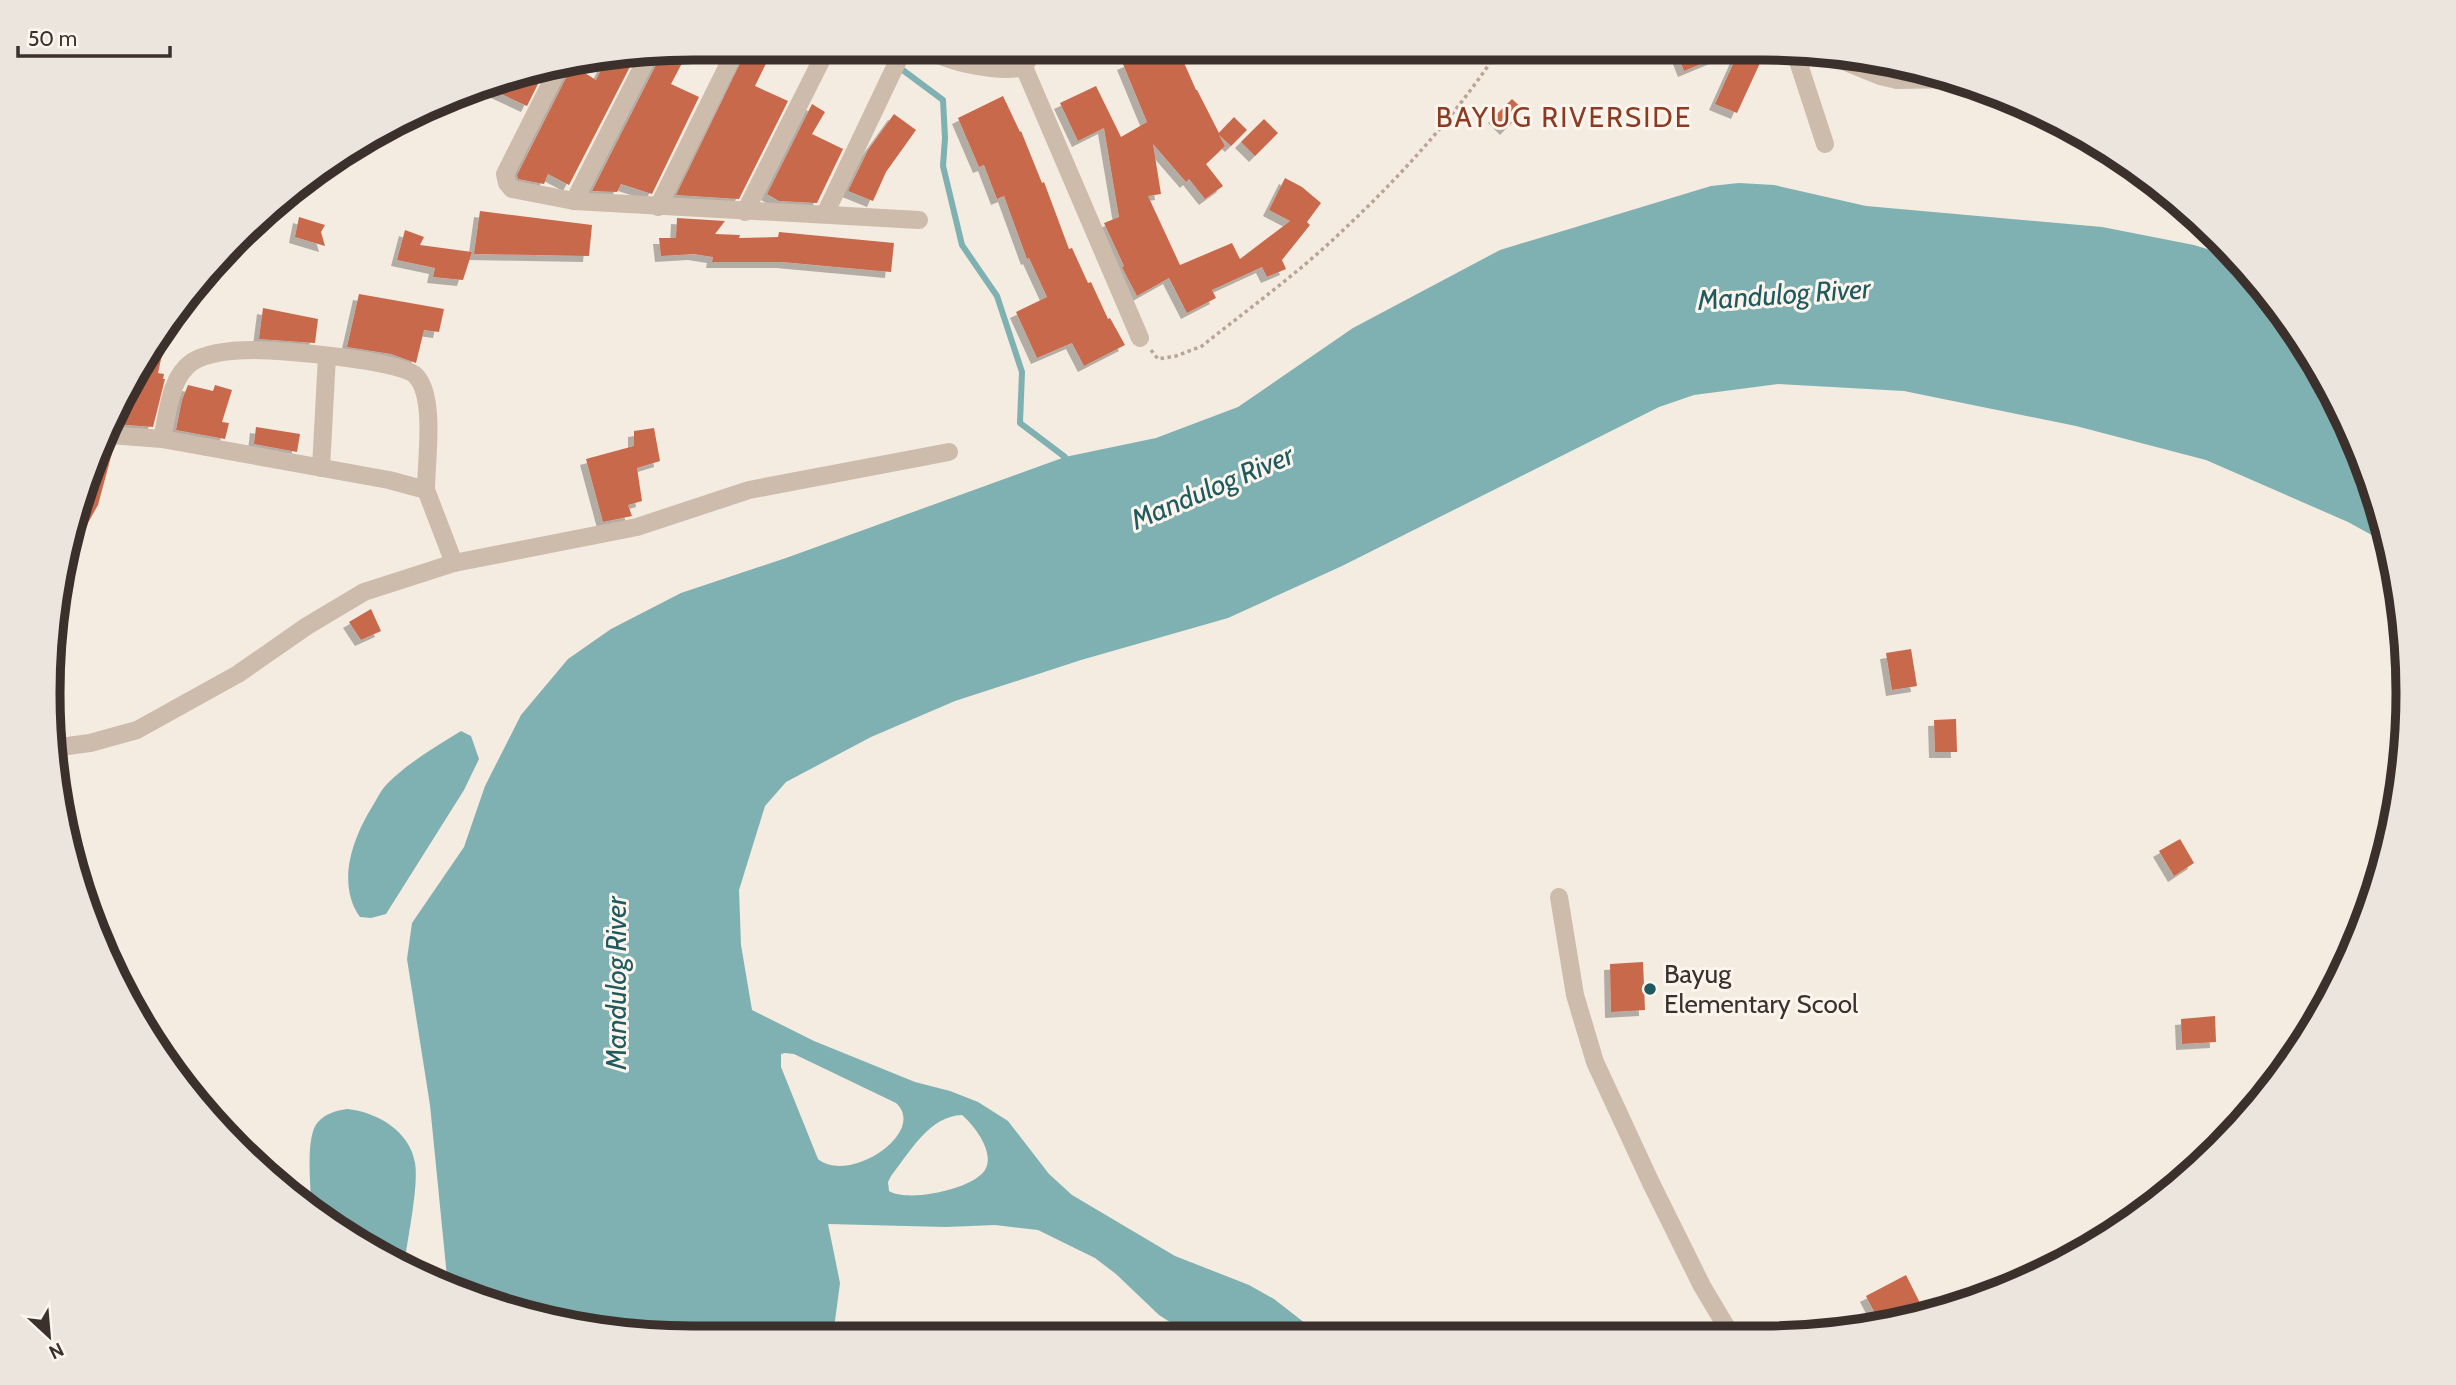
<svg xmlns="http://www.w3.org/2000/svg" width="2456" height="1385" viewBox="0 0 2456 1385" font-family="Cabin,sans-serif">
<defs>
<filter id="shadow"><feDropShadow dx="-6" dy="6" stdDeviation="0" flood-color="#0004"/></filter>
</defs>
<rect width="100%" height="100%" fill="#f4ebe1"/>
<!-- water -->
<g fill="#7fb0b2" fill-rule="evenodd">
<path d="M1739,183l35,2 92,21 236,21 92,18 42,13 40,42 66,107 45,119 3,19 -42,-23 -142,-62 -130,-34 -172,-35 -126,-7 -84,11 -35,12 -317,159 -114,52 -147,42 -126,41 -84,36 -85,45 -21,24 -26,84 2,55 11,65 62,31 101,41 35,9 28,11 30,19 41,53 23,21 103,61 74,29 25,14 45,35 -129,1 -31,-20 -43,-41 -21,-16 -57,-28 -43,-5 -49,2 -118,-3 12,59 -7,53h-182l-166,-32 -37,-17 -18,-182 -23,-146 5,-36 52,-76 21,-61 36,-71 47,-56 43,-30 70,-36 105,-35 279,-101 91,-19 82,-31 115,-79 147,-78 211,-64zM785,1053l9,1 102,49c32,29 -47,82 -78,56l-37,-92v-13zM962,1115c12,10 32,36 24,53 -9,21 -79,35 -97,23l-1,-9 3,-6c19,-24 38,-60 71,-61z"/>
<path d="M461,731l10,5 8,23 -15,31 -78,124 -15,4 -11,-1c-24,-34 -7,-79 12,-110 5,-8 9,-17 15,-23 22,-22 48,-37 74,-53z"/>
<path d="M347,1109c30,3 63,22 68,54 4,24 -8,77 -11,104l-34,-16 -59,-48c0,-19 -6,-67 7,-81 8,-9 18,-11 29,-13z"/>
</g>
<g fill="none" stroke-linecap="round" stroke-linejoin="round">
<!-- stream -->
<path stroke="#7fb0b2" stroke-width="6" d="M863,47l37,21 43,32 2,38 -2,28 19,79 35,51 25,76 -2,51 45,34 2,6"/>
</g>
<!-- building -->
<g fill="#c8694b" filter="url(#shadow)">
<path d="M748,47h26l-19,39 33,15 -49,98 -63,-4z"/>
<path d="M690,48l-19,36 28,13 -47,97 -31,-10 -4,8 -25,-1 67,-132 1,-6z"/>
<path d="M1675,48l62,1 -53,22z"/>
<path d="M1178,49l18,41h1l22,43 15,-16 13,13 -16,16 -12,-11 6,11 -19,18 17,22 -18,13 -16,-20 -3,3 -33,-38 8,50 -13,2 32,69 52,-22 8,16 50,-38 -21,-11 16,-32 17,9 19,16 -14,19 3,3 -28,35 4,9 -19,8 -5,-10 -50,23 4,8 -29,15 -18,-35 -32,18 -11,-21 -4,-8 2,-1 -20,-43 15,-6 -15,-89 -26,13 -18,-38 36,-17 25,51 26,-15 -24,-58 30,-13 3,8z"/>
<path d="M1738,53l22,10 -23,50 -22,-9z"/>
<path d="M635,57l-66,128 -21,-11 -4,10 -26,-5 -1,-4 51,-101 1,-6 6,-1 21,13 9,-18z"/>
<path d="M544,72l-17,34 -30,-14 7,-14z"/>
<path d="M1003,96l17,36 1,-1 21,52 2,-1 25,67 3,-1 16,35 3,-1 17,37 2,-1 15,27 -41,21 -12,-23 -35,15 -21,-46 31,-15 -18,-39 -2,1 -23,-63 -7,3 -13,-34 -5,2 -21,-49z"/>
<path d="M1512,99l12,11 -18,19 -12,-12z"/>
<path d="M812,104l13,8 -13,22 31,15 -26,54 -38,-2 -12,-7z"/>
<path d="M894,114l22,16 -30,42 -13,29 -25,-10 20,-41z"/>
<path d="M1264,119l14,14 -23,23 -14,-14z"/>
<path d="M480,211l112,14 -3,31 -115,-2z"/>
<path d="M299,217l26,8 -4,7 4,14 -30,-9z"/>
<path d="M677,218l48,3 -10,13 25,1 -1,3 39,-1 1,-5 115,11 -3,29 -109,-10h-70l1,-5 -19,-3 -33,2 -2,-18h17z"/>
<path d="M405,230l19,7 -4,8 52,7 -9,28 -30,-3 2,-9 -38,-8z"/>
<path d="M359,294l85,15 -5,23 -15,-2 -8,33 -25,-9 -44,-7z"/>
<path d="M263,308l55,11 -3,24 -56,-4z"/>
<path d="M167,323h2l-11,50 6,1 -1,5h2l-12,48 -38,-3 41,-90z"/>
<path d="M188,385l25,6 2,-6 17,5 -10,32 7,1 -4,16 -49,-9 6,-30z"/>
<path d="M256,427l44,7 -3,18 -43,-8z"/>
<path d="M654,428l6,33 -23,7 5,33 -14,4 4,11 -29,6 -17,-63 48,-13v-15z"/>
<path d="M103,450l9,3 -14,52 -18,32 -11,-5v-7z"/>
<path d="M371,609l10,22 -20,9 -12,-18z"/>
<path d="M1911,649l6,37 -25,4 -6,-37z"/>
<path d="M1956,719l1,33h-22l-1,-32z"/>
<path d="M2180,839l14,24 -20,13 -15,-25z"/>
<path d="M1643,962l2,48 -34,2 -1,-48z"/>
<path d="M2215,1016l1,26 -34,2 -1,-25z"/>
<path d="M1906,1275l17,34 -21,11 -21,5 -15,-29z"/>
</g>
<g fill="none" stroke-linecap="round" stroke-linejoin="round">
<!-- path -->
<path stroke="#b9a596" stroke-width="3.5" stroke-dasharray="3.5 3.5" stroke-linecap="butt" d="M1151,350l7,9 18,-3 26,-10c45,-36 95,-72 137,-112 60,-56 116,-117 161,-186"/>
<!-- minor -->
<g stroke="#cdbbac" stroke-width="18">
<path d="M927,48c20,15 73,25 97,19"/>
<path d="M1034,48l-10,19 116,271"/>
<path d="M1794,49l31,95"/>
<path d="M1816,50l64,26 17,4 56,-1"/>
<path d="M558,69l-53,105 2,9 5,6 62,12 345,19"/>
<path d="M574,201l75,-147"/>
<path d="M658,207l79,-160"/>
<path d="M745,212l83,-165"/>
<path d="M825,214l79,-166"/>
<path d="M110,435l52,4 227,41 37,10 28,73"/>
<path d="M162,439c6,-25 7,-61 30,-77 16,-10 43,-12 62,-12 26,0 149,10 162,26 20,21 10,85 10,114"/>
<path d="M321,468l6,-112"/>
<path d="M52,748l38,-5 47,-13 101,-56 69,-48 57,-34 90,-29 183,-36 112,-37 200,-38"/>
<path d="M1559,897l16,98 20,67 56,121 51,103 28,47"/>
</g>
</g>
<!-- markers -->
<circle fill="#1f5a5e" stroke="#fbf5ee" stroke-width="2.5" cx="1650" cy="989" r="7"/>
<g text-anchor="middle" stroke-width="6" stroke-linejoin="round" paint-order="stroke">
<!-- poi labels -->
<g font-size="26" fill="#3b302b" stroke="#fbf5ee" text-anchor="start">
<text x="1664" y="983">Bayug<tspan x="1664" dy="30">Elementary Scool</tspan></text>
</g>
<!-- neighbourhood labels -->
<g font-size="28" letter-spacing="2" fill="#8c3b22" stroke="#fbf5ee">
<text x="1564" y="127">BAYUG RIVERSIDE</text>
</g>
<!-- water labels -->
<g font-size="28" font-style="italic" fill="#1f5a5e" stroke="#fbf5ee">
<text transform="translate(1784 294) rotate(-4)" y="10">Mandulog River</text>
<text transform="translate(1212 487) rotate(-23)" y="10">Mandulog River</text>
<text transform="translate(616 983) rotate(-90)" y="10">Mandulog River</text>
</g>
</g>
<!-- crop -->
<path d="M0 0H2456V1385H0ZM693 60H1763A633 633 0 0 1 2396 693V693A633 633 0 0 1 1763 1326H693A633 633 0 0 1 60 693V693A633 633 0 0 1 693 60Z" fill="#ece5de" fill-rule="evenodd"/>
<path fill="none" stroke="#3b302b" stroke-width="9" d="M693 60H1763A633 633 0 0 1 2396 693V693A633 633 0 0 1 1763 1326H693A633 633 0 0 1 60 693V693A633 633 0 0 1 693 60Z"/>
<!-- north arrow -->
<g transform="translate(49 1336) rotate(154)" stroke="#fbf5ee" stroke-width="5" paint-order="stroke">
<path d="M0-5L12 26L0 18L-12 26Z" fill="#3b302b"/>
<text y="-10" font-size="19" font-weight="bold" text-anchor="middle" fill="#3b302b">N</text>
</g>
<!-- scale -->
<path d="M18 46v10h152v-10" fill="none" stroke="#3b302b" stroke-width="3.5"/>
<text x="28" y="46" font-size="21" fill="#3b302b" stroke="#fbf5ee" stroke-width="5" paint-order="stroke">50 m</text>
</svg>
